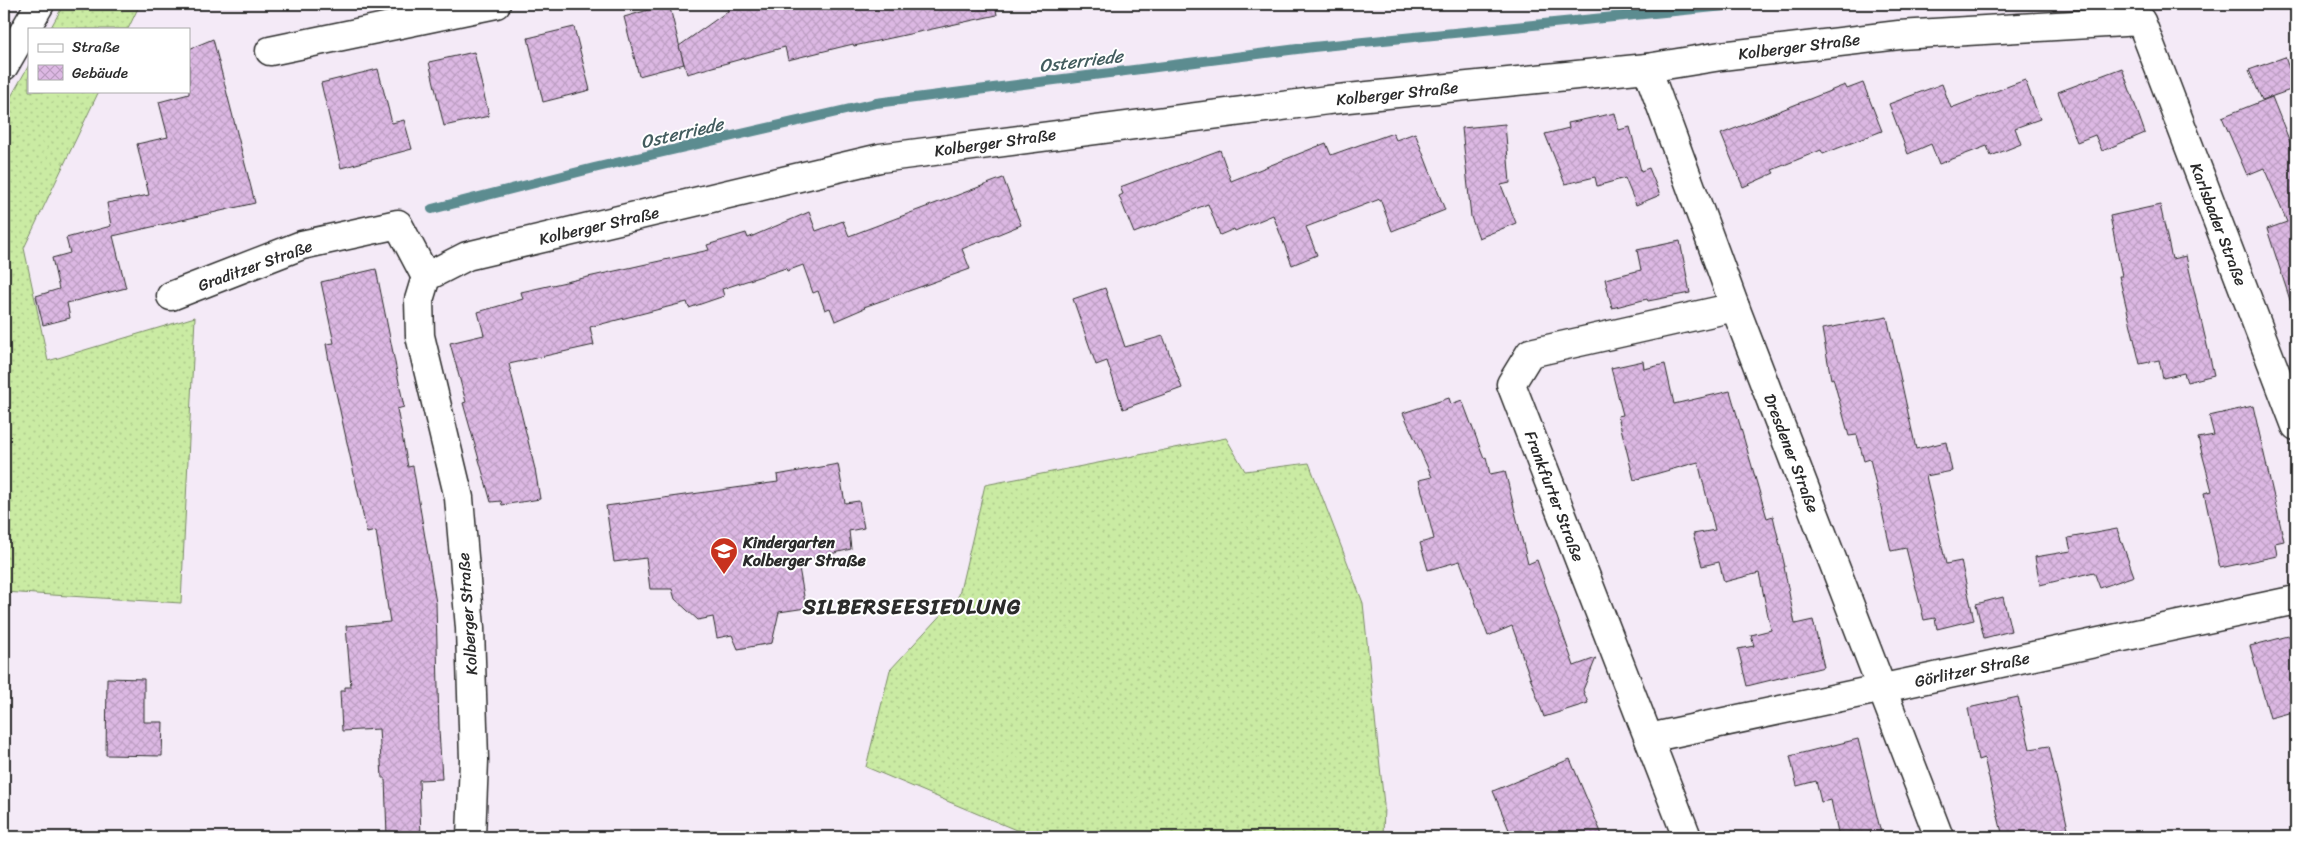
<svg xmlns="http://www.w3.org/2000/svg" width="2300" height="841" viewBox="0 0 2300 841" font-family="Sriracha,sans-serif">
<defs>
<pattern id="grass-dots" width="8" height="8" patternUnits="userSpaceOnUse" patternTransform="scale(1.25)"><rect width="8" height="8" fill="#caeba3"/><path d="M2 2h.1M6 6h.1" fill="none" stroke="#aeca8c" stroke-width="1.8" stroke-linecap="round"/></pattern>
<pattern id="building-cross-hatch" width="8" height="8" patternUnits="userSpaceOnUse" patternTransform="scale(1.25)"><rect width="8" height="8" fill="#dcb8e3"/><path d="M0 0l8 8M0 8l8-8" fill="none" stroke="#bd9ec3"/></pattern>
</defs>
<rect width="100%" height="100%" fill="#f4eaf7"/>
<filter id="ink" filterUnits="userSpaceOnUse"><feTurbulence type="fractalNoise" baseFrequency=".02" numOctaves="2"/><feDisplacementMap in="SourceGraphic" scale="10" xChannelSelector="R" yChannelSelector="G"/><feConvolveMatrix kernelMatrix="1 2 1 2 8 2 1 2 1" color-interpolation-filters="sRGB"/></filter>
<g filter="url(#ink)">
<!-- grass -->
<g fill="url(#grass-dots)" stroke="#7a8b67">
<path d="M64,4h76l-12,25h-78z"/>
<path d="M29,65v26h70l-75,157 24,113 147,-44 -14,286 -177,-11v-483z"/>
<path d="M1226,438l19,33 64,-8 54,140 21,202 -1,32h-292l-75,-7 -150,-63 24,-97 69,-75 26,-110z"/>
</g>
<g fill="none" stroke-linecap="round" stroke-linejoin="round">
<!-- stream -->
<path stroke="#5c8c90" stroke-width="10" d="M432,209l162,-41 282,-65 437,-56 432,-43"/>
</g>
<!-- building -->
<g fill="url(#building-cross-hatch)" stroke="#2b2b2b">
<path d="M669,4l15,60 -45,12 -15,-59z"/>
<path d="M726,4h269l2,11 -143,31 -1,-2 -65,16 -3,-13 -98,27 -8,-28 49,-35z"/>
<path d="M574,27l16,63 -47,12 -15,-64z"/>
<path d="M213,39l42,164 -142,33 13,52 -59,15 3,15 -27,7 -7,-29 23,-7 -7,-31 18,-5 -4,-15 45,-12 -4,-23 42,-8 -12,-51 31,-7 -9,-35 30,-8v-45z"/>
<path d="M474,52l15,64 -45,10 -15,-64z"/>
<path d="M2285,57l11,31 -34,12 -13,-30z"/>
<path d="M2122,68l23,65 -43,18 -7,-16 -18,7 -19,-50z"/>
<path d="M378,69l14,54 12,-3 8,29 -71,19 -20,-85z"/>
<path d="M2025,80l15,39 -25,9 6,16 -30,12 -4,-10 -48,18 -8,-20 -23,10 -19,-50 53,-20 9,24z"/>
<path d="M1863,83l19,48 -59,23 -2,-4 -49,20 2,3 -31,14 -22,-53 124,-49 2,4z"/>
<path d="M2272,97l24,60v145l-5,1 -24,-74 20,-7 -23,-54 -17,7 -25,-58z"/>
<path d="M1615,113l4,17 11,-3 11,44 8,-3 11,27 -24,10 -11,-27 -28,8 -2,-9 -30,7 -20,-50 24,-6 -1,-5z"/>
<path d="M1505,124l5,59 -9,2 15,38 -37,15 -8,-21 -9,-89z"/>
<path d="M1393,133l3,7 19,-7 30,77 -53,21 -12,-32 -74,28 11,28 -25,10 -19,-50 -38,16 -1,-2 -14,6 -12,-31 -74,29 -15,-37 4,-2 -3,-7 100,-37 11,31 95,-38 5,12z"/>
<path d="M1003,178l18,47 -59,24 8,20 -106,38 1,1 -30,13 -5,-13 -5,2 -7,-19 -5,2 -10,-28 -16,6 -1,-3 -64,21 2,7 -35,12 -2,-6 -97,25 4,18 -85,19 26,105 5,30 -38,6 -1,-4 -10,1 -28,-99 3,-1 -16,-59 34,-8 -6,-23 45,-13 -2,-7 188,-42 -2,-5 39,-12 2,5 61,-26 7,19 27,-10 6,15z"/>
<path d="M2160,205l12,54 14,-3 28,119 -27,7 -3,-9 -21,5 -4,-18 -19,4 -21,-88h3l-12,-60z"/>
<path d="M1680,241l10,52 -42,8 -1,-2 -35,9 -7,-29 36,-9 -4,-20z"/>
<path d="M376,269l28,138 -7,2 11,58 5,-1 23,137 3,127 3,49 -23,1 2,57h-34l-2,-59h-3l-3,-49 -37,2 -2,-40h5v-4h6l-5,-61 44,-4 -14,-91 -9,2 -38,-172 -3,-17 8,-1 -13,-61z"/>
<path d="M1105,288l20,59 38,-11 19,52 -59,21 -16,-48 -11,4 -23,-66z"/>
<path d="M1887,317l29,132 30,-7 6,29 -26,5 20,88 15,-3 13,59 -37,9 -2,-11 -11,2 -18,-72 -15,3 -21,-92 -6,2 -7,-26 -8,1 -16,-58 -2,1 -9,-50z"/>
<path d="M1643,361l1,8 21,-5 9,40 56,-13 37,127 6,-2 12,51h-1l11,57 18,-4 11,47 -77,19 -9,-37 16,-3 -3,-11 20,-5 -12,-57 -35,9 -5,-20 -17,4 -9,-32 22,-4 -17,-68 -64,18 -16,-64 5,-1 -12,-47z"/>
<path d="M1449,398l2,6 11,-4 22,58 2,-1 4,17 15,-3 23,93 9,-4 37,106 22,-8 -13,32 5,13 -44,14 -32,-91 -24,10 -28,-75 -32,9 -8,-27 14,-4 -15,-59 13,-3 -29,-64z"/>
<path d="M2253,406l31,135 -9,2 2,13 -57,12 -16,-75 8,-2 -14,-53 16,-3 -5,-19z"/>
<path d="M838,464l7,39 14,-2 5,27 -15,3 2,18 -53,13 8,46 -27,4 -7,31 -34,6 -6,-14 -15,3 -4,-21 -15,3 -23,-21 -3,-10h-22l-4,-31 -32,4 -8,-56 172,-24 -1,-7z"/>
<path d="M2117,529l17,47 -34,12 -6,-16 -54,13 -5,-28 36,-6 -3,-13z"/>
<path d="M2003,597l8,34 -27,7 -8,-34z"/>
<path d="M2296,634v77l-26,7 -20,-72z"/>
<path d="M107,678l37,1v43h19l-1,34 -56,-1z"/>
<path d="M2018,697l12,52 19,-3 21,91h-67l-19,-79 -6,2 -10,-52z"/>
<path d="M1858,739l10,40 14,58h-43l-8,-37 -10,2 -5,-21 -19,5 -7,-30z"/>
<path d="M1570,759l33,78h-91l-19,-46z"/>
</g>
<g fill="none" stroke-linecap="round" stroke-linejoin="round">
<!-- minor casing -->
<g stroke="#2b2b2b" stroke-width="31">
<g id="minor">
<path d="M270,51l226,-47"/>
<path d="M4,66l36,-62"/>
<path d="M1647,68l88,239 204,530"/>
<path d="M171,296l131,-51 96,-21 28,53"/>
<path d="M1649,738l647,-138"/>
<path d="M471,837l3,-77 -4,-132 -11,-130 -39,-162 -1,-36 7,-23 41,-21 413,-98 448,-58 319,-32 74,-12 178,-21 242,-14 155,405"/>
<path d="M1687,837l-176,-453 19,-31 205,-46"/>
</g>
</g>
<!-- minor -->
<use href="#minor" stroke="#fff" stroke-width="28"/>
</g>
</g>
<!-- icons -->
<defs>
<g id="school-pin" transform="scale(1.4375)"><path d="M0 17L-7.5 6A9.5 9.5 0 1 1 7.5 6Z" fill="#c8321e" stroke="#fff"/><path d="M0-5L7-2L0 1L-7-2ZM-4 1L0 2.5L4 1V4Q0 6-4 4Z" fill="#fff"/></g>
</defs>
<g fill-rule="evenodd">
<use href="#school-pin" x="724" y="551"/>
</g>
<g text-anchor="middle" stroke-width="4" stroke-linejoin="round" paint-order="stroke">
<!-- street labels -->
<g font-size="16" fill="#2b2b2b" stroke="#fff">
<text transform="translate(1799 46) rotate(-7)" y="6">Kolberger Straße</text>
<text transform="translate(1397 93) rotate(-6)" y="6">Kolberger Straße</text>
<text transform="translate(995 142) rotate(-8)" y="6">Kolberger Straße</text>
<text transform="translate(2219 224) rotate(69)" y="6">Karlsbader Straße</text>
<text transform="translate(599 225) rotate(-13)" y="6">Kolberger Straße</text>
<text transform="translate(255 265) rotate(-20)" y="6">Graditzer Straße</text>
<text transform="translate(1792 453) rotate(69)" y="6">Dresdener Straße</text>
<text transform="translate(1555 496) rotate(69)" y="6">Frankfurter Straße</text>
<text transform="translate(467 614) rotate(-94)" y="6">Kolberger Straße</text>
<text transform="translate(1972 669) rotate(-12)" y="6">Görlitzer Straße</text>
</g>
<!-- poi labels -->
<g font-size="16" font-weight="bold" fill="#2b2b2b" stroke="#fff" text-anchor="start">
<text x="743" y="548">Kindergarten<tspan x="743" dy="18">Kolberger Straße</tspan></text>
</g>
<!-- water labels -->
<g font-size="18" font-style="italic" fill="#435c5e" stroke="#fff">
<text transform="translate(1081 61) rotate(-7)" y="6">Osterriede</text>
<text transform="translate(682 133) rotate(-13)" y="6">Osterriede</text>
</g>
<!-- district labels -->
<g font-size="21" font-weight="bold" letter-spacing="1" fill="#2b2b2b" stroke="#fff">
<text x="912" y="614">SILBERSEESIEDLUNG</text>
</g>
</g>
<!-- margin -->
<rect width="2300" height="841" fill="none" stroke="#fff" stroke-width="20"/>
<rect x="10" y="10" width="2280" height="821" fill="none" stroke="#2b2b2b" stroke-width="2" filter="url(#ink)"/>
<!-- legend -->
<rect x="28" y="28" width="162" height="65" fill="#ffffff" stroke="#aaaaaa"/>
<rect x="38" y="44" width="25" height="8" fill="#ffffff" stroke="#aaaaaa"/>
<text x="72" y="52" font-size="15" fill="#2b2b2b">Straße</text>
<rect x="38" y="65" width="25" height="15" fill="url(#building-cross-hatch)" stroke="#aaaaaa"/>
<text x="72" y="78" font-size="15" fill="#2b2b2b">Gebäude</text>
</svg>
